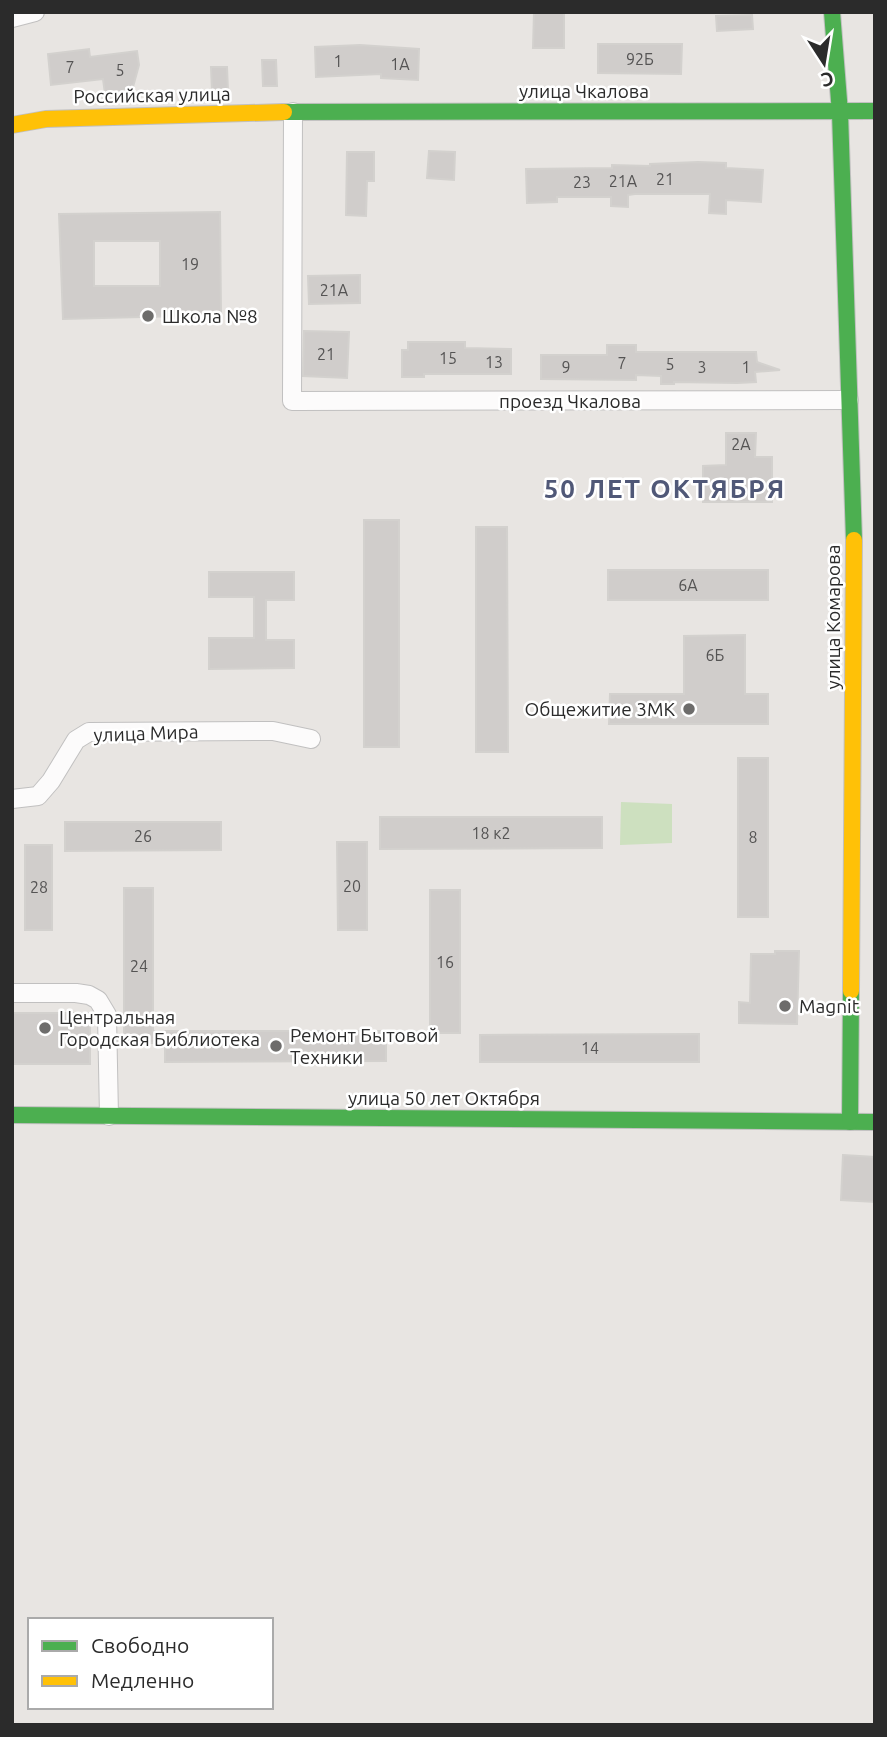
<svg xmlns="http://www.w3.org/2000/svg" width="887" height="1737" viewBox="0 0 887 1737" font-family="Ubuntu,sans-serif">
<rect width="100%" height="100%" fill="#e8e5e2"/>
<!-- green -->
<path fill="#cde0bf" d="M621,802l51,2v39l-52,2z"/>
<!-- building -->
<g fill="#d0cdcb" stroke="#d3d1ce" stroke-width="2" fill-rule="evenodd">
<path d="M534,12h30v36h-31z"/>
<path d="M752,15l1,14 -36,2 -1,-15z"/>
<path d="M598,44h84l-1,30 -83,-1z"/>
<path d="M360,45l59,4 -1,31 -37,-2v-4l-65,3 -1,-30z"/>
<path d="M89,49l1,8 47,-6 2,14 -6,22 -22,8 -6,-1 -2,-15 -52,6 -3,-31z"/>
<path d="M262,60h14l1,26h-14z"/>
<path d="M211,67h16l1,24 -16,1z"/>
<path d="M429,151l26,1 -1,28 -27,-2z"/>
<path d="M347,152h27v29h-7l-1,35 -20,-1z"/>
<path d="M698,162l28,1v5l37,2 -2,32 -35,-2v14l-17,-1 1,-19h-75l-7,1v12l-17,-1v-9h-54v5l-30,1 -1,-34 86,-1v-3l38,1v-2z"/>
<path d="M220,212l1,103 -158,4 -4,-105zM94,241h66v45h-66z"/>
<path d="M360,275v28l-51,1 -1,-28z"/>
<path d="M304,331l45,1 -2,46 -44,-2z"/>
<path d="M408,342h57v6l46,1v25h-87v3h-22v-27h6z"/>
<path d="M607,345h29v7h120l1,10 23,8 -25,2 1,10 -19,1 -63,-1v2h-13v-8l-25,-1v5l-95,-1v-24h66z"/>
<path d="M726,433h30l-1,24h17v45h-69v-36l23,-1z"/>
<rect x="364" y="520" width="35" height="227"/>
<path d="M476,527h31l1,225h-32z"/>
<rect x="608" y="570" width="160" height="30"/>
<path d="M209,572h85v28h-28v40h28v28l-85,1v-31h45v-41h-45z"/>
<path d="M745,635v59h23v30h-159l1,-30h74v-58z"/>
<rect x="738" y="758" width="30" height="159"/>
<path d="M380,817h222v31l-222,1z"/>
<path d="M65,822h156v28l-156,1z"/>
<path d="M337,842h30v88h-29z"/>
<rect x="25" y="845" width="27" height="85"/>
<path d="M124,888h29v143h233v30l-221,1v-19h-41z"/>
<rect x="430" y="890" width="30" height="143"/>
<path d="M775,951h24l-2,73 -58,-1v-21l11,1 1,-49h24z"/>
<rect x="12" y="1013" width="78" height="51"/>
<path d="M699,1034v28h-219v-27z"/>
<path d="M843,1155l32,2v45l-34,-2z"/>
</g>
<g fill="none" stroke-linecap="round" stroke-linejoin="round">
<!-- street casing -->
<g stroke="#c1c0c0" stroke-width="20">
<g id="street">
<path d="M12,18l23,-6"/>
<path d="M293,112l-1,289 557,-1"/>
<path d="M12,799l26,-3 13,-15 25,-41 13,-8 184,-1 38,8"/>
<path d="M12,993h64l13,2 9,5 9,15 2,101"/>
</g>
</g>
<!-- fast casing -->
<g stroke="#c1c0c0" stroke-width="18">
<g id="fast">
<path d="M832,12l8,101 14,427"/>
<path d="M284,112l591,-1"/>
<path d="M12,1115l863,7"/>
<path d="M850,1122l1,-131"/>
</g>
</g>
<!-- slow casing -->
<g stroke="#c1c0c0" stroke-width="18">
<g id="slow">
<path d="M12,125l34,-6 238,-7"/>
<path d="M851,991l3,-451"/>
</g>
</g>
<!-- street -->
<use href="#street" stroke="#fcfbfb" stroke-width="18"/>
<!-- fast -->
<use href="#fast" stroke="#4caf50" stroke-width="16"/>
<!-- slow -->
<use href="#slow" stroke="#ffc107" stroke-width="16"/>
</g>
<!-- markers -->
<g fill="#6d6c6b" stroke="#fff" stroke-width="2.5">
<circle cx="148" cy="316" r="7"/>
<circle cx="689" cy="709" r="7"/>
<circle cx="785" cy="1006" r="7"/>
<circle cx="45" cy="1028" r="7"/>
<circle cx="276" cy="1046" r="7"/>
</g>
<g text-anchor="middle" stroke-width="5" stroke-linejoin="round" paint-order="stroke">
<!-- number labels -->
<g font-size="16" fill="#555454">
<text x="640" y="65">92Б</text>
<text x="338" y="67">1</text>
<text x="400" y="70">1А</text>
<text x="70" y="73">7</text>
<text x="120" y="76">5</text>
<text x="665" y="185">21</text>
<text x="623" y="187">21А</text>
<text x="582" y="188">23</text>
<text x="190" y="270">19</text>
<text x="334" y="296">21А</text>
<text x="326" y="360">21</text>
<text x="448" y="364">15</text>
<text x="494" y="368">13</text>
<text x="622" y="369">7</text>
<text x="670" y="370">5</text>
<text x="566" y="373">9</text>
<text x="702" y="373">3</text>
<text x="746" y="373">1</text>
<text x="741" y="450">2А</text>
<text x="688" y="591">6А</text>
<text x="715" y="661">6Б</text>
<text x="491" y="839">18 к2</text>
<text x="143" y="842">26</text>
<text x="753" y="843">8</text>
<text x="352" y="892">20</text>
<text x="39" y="893">28</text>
<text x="445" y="968">16</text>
<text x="139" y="972">24</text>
<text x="590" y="1054">14</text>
</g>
<!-- street labels -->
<g font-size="19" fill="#2b2b2b" stroke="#fff">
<text x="584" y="98">улица Чкалова</text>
<text transform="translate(152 95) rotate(-1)" y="7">Российская улица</text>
<text x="570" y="408">проезд Чкалова</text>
<text transform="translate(833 617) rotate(-90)" y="7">улица Комарова</text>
<text transform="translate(146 733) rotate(-2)" y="7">улица Мира</text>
<text x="444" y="1105">улица 50 лет Октября</text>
</g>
<!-- poi labels -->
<g font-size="19" fill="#2b2b2b" stroke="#fff" text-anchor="start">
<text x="162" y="323">Школа №8</text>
<text x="675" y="716" text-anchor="end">Общежитие 3МК</text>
<text x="799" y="1013">Magnit</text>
<text x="59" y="1024">Центральная<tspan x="59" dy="22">Городская Библиотека</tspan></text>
<text x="290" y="1042">Ремонт Бытовой<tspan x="290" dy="22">Техники</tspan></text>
</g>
<!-- district labels -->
<g font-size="26" font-weight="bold" letter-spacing="2" fill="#505877" stroke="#fff">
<text x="665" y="498">50 ЛЕТ ОКТЯБРЯ</text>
</g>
</g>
<!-- border -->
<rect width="887" height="1737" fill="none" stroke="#2b2b2b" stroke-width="28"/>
<!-- legend -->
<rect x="28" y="1618" width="245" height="91" fill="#ffffff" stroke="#aaaaaa" stroke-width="2"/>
<rect x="42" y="1641" width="35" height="10" fill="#4caf50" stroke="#aaaaaa" stroke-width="2"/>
<text x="91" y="1653" font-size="21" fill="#2b2b2b">Свободно</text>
<rect x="42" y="1676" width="35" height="10" fill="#ffc107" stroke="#aaaaaa" stroke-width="2"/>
<text x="91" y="1688" font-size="21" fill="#2b2b2b">Медленно</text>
<!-- north arrow -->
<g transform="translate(824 63) rotate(168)" stroke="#ffffff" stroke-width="5" paint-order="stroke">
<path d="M0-5L12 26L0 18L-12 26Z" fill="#2b2b2b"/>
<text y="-10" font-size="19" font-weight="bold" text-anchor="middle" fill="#2b2b2b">С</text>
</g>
</svg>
